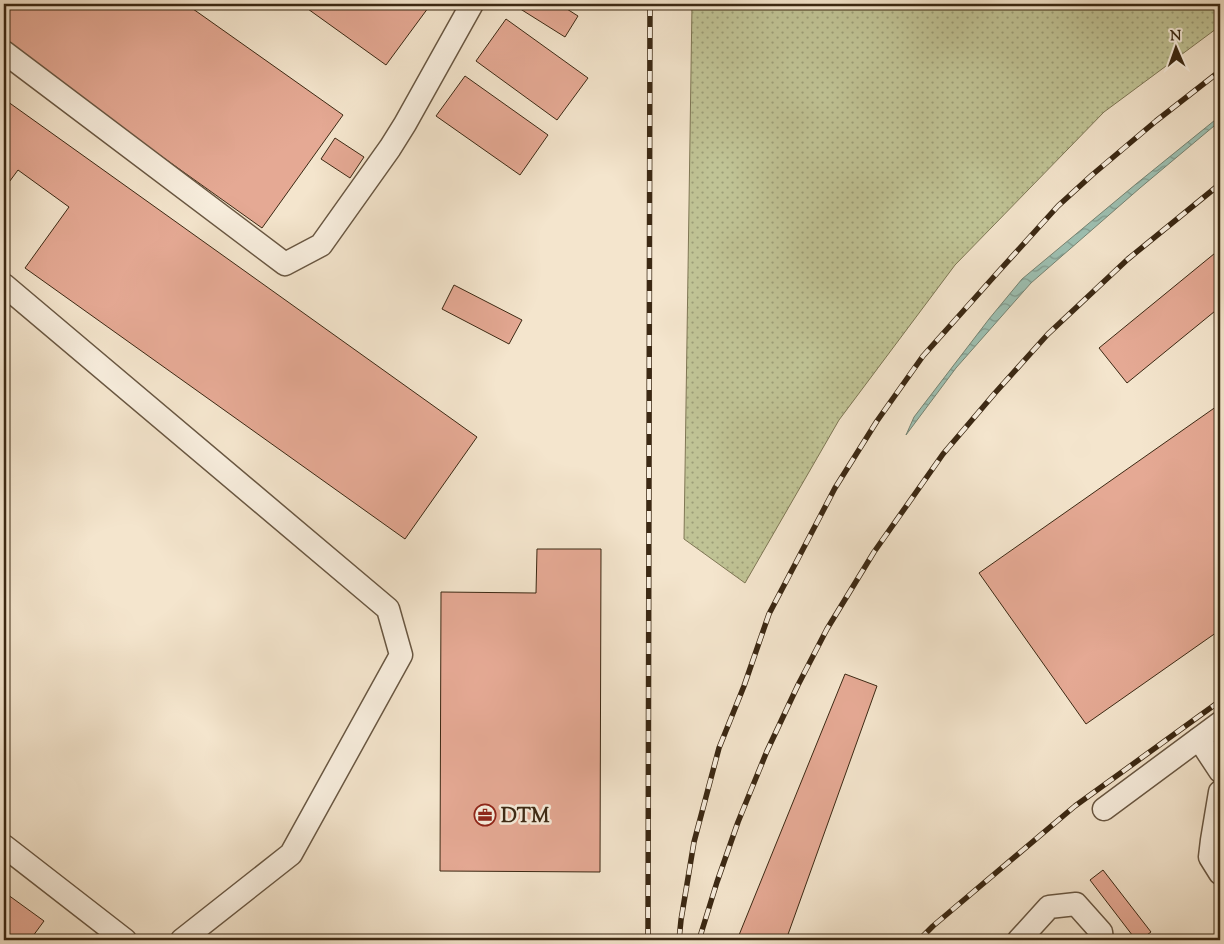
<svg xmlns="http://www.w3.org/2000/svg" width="1224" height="944" viewBox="0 0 1224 944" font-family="'Sorts Mill Goudy',serif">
<defs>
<pattern id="green-dots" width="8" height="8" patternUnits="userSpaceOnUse" patternTransform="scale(1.25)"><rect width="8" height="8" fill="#c0c395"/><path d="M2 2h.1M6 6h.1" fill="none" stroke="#9d9e78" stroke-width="1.8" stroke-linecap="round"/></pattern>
<pattern id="water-waves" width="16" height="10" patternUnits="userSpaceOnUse" patternTransform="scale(1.25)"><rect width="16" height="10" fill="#9dc0b2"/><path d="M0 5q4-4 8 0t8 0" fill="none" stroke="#819c90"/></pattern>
</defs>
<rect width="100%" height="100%" fill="#f4e5cd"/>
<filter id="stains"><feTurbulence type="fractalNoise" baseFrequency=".004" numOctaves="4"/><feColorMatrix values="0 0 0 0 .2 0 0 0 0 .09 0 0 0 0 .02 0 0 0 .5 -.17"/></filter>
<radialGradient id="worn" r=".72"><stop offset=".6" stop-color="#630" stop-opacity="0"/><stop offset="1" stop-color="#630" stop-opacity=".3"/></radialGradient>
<!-- green -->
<path fill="url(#green-dots)" stroke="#7e7654" d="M692,4h528v22l-116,86 -149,153 -116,155 -94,163 -61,-44z"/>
<!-- water -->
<path fill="url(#water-waves)" stroke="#768372" d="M1220,116v5l-80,67 -109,95 -75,85 -50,67 8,-18 75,-98 33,-40 114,-95z"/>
<!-- building -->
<g fill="#e5a994" stroke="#3b2813">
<path d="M4,4h182l157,111 -81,113 -258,-184z"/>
<path d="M301,4h130l-45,61z"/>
<path d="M515,4h44l19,12 -13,21 -51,-32z"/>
<path d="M506,19l82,59 -31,42 -81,-59z"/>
<path d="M465,76l83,59 -28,40 -84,-59z"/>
<path d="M4,99l473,338 -72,102 -380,-271 44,-61 -51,-37 -14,19z"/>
<path d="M335,138l29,19 -14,21 -29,-19z"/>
<path d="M1220,249v58l-93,76 -28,-35z"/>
<path d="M454,285l68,35 -13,24 -67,-35z"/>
<path d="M1220,404v226l-134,94 -107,-151z"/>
<path d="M537,549h64l-1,323 -160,-1 1,-279 95,1z"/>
<path d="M845,674l32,12 -91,254h-49z"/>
<path d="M1103,870l48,62 -11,8h-4l-46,-60z"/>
<path d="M4,892l40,29 -14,19h-26z"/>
</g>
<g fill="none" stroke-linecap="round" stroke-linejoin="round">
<!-- minor casing -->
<g stroke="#695742" stroke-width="25">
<g id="minor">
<path d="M4,52l281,212 36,-19 69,-97 15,-24 67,-120"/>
<path d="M4,285l384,324 13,46 -110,199 -109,86"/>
<path d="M1199,739l21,32"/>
<path d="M1220,792l-8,48 -2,17 10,16"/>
<path d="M1104,809l116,-86"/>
<path d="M4,846l121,94"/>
<path d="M1019,940l30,-33 27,-3 25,28 1,8"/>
</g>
</g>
<!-- minor -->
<use href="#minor" stroke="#f8eede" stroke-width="22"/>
<!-- rail casing -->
<g stroke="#3b2813" stroke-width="5.5">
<g id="rail">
<path d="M648,940l2,-936"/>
<path d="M679,940l2,-20 13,-78 25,-94 25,-62 25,-72 66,-126 42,-67 46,-65 76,-85 59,-65 34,-31 64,-54 64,-50"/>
<path d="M699,940l18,-58 21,-60 29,-71 31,-66 29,-56 47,-77 69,-98 52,-61 53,-59 80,-75 92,-75"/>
<path d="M919,940l14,-14 142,-120 145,-105"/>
</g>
</g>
<!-- rail -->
<use href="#rail" stroke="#f8eede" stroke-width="4" stroke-dasharray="11" stroke-linecap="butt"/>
</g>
<!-- icons -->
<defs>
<g id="office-ring" transform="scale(1.125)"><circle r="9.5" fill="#f8eede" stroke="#8f2418" stroke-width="1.5"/><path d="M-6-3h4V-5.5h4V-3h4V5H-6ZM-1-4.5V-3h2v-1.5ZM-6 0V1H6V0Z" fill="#8f2418"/></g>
</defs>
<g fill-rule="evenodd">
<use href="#office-ring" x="485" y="815"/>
</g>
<g text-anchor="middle" stroke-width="5" stroke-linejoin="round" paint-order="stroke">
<!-- poi labels -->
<g font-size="20" font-weight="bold" fill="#3b2813" stroke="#f8eede" text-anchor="start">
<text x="501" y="822">DTM</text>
</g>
</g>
<!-- margin -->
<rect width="1224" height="944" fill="none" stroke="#f4e5cd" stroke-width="20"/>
<rect x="5" y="5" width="1214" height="934" fill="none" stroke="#3b2813" stroke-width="2.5"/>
<rect x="10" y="10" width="1204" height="924" fill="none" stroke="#3b2813"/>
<!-- north arrow -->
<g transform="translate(1176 48) rotate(358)" stroke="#f8eede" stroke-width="4" paint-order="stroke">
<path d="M0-4L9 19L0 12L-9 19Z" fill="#3b2813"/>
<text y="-8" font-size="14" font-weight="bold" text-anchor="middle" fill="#3b2813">N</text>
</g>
<rect width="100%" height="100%" filter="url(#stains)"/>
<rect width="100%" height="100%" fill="url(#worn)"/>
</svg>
